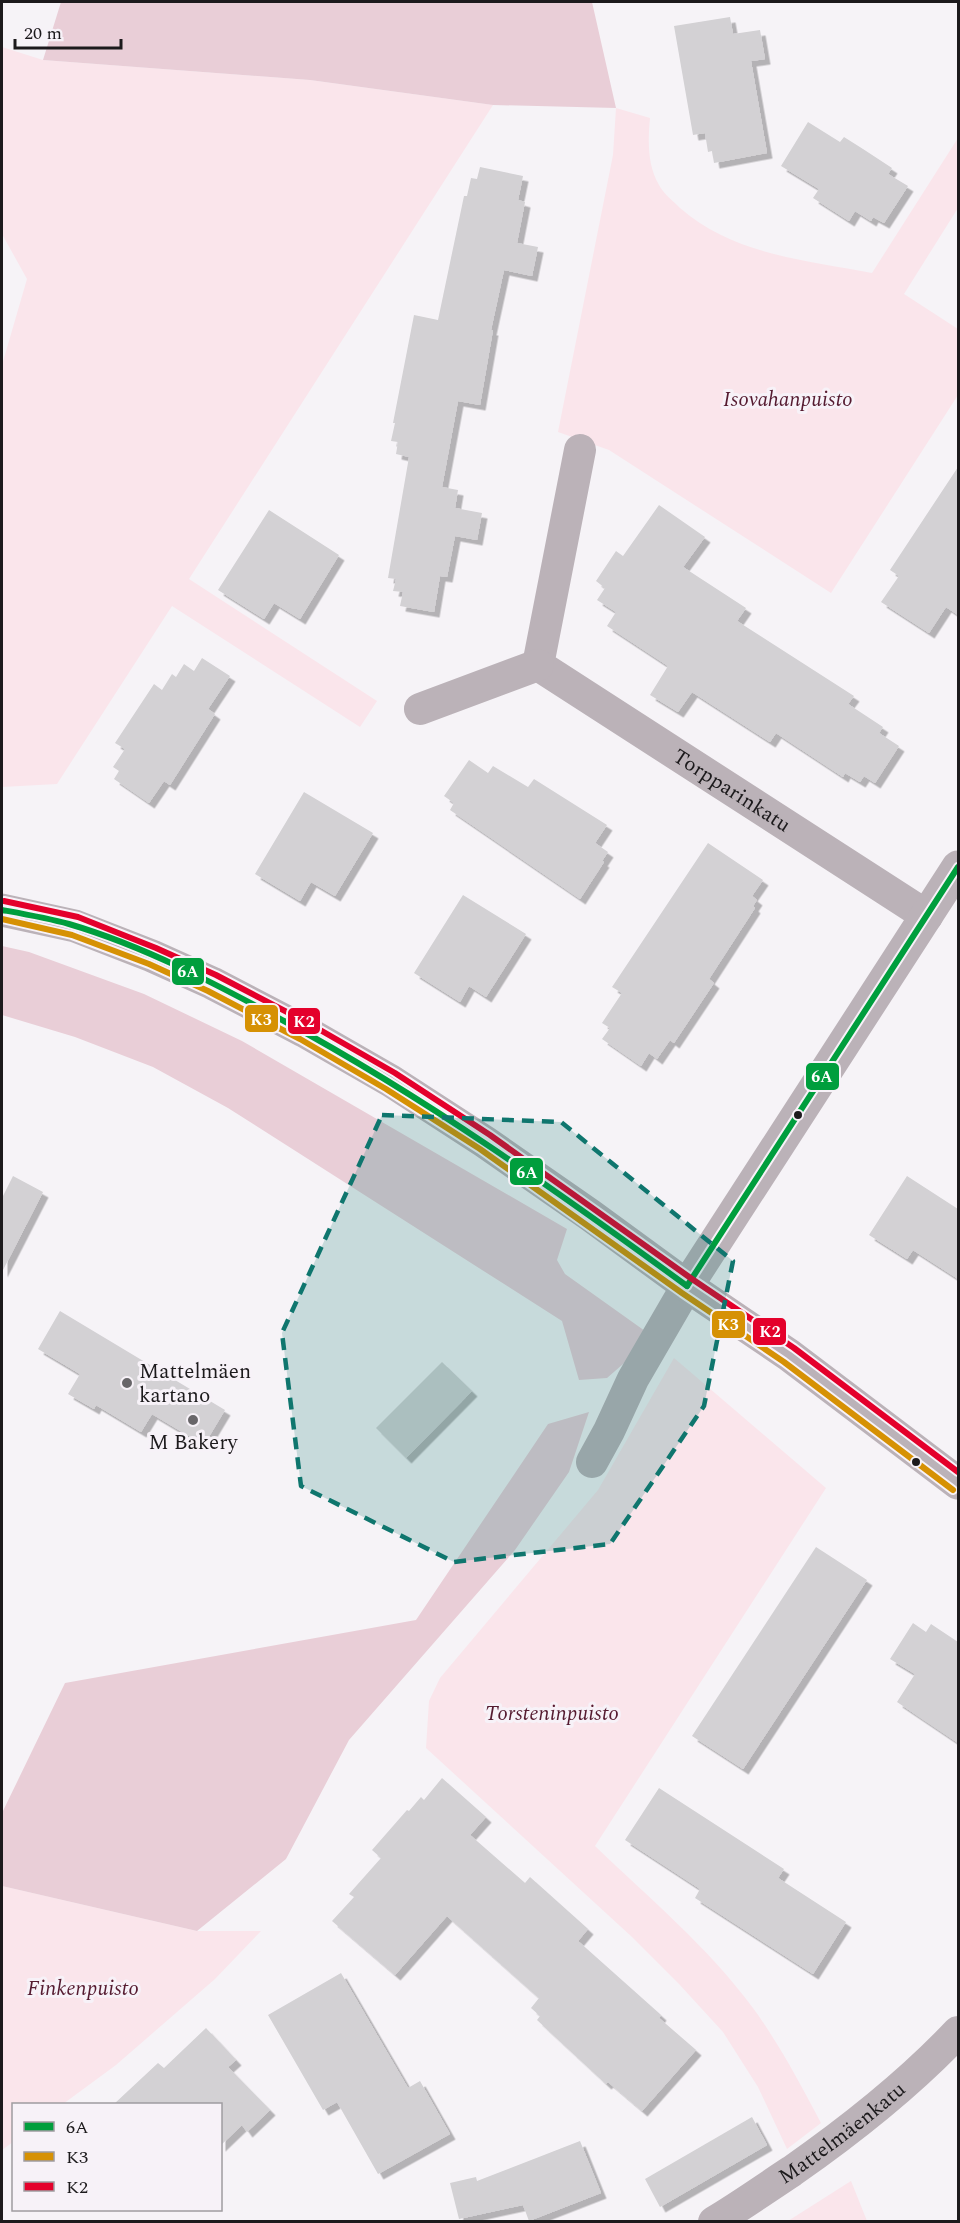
<svg xmlns="http://www.w3.org/2000/svg" width="960" height="2223" viewBox="0 0 960 2223" font-family="Spectral,serif">
<defs>
<filter id="shadow"><feDropShadow dx="5.5" dy="5.5" stdDeviation="0" flood-color="#0004"/></filter>
</defs>
<rect width="100%" height="100%" fill="#f6f3f7"/>
<!-- green -->
<g fill="#fae5eb">
<path d="M2,47l41,13 267,20 183,25 -304,474 188,122 -17,26 -188,-121 -115,178 -55,3v-422l25,-86 -25,-45z"/>
<path d="M616,108l34,10c-2,21 -3,47 9,67 4,8 14,16 21,23 54,47 125,52 192,65l86,-135v70l-54,86 54,35v66l-127,198 -222,-143 -51,-18 55,-277z"/>
<path d="M674,1358l152,130 -231,358c54,52 113,101 158,162 26,36 47,75 68,115l-34,26 -29,-62 -35,-55 -44,-48 -47,-47 -206,-189 3,-47 11,-23 158,-188z"/>
<path d="M2,1886l195,45h64l-46,48 -99,86 -53,39h-49l-1,38 -11,8z"/>
<path d="M851,2181l16,40h-79z"/>
</g>
<!-- forest -->
<g fill="#e9ced7">
<path d="M61,2h531l24,106 -123,-3 -183,-25 -267,-20z"/>
<path d="M2,946l27,6 115,42 98,47 325,188 -10,31 8,14 80,57 -15,27 -23,20 -28,2 -17,-59 -334,-213 -75,-41 -78,-30 -73,-22z"/>
<path d="M589,1412l-20,60 -54,78 -166,190 -63,119 -89,72 -195,-45v-73l63,-130 351,-63 132,-196z"/>
</g>
<!-- building -->
<g fill="#d3d1d4" filter="url(#shadow)">
<path d="M730,17l3,17 27,-4 5,29 -14,2 16,92 -53,10 -2,-12 -4,1 -3,-19 -12,2 -19,-109z"/>
<path d="M808,122l32,20 4,-5 19,12 29,19 -4,6 20,12 -24,37 -11,-6 -2,4 -16,-10 -6,10 -36,-23 6,-9 -38,-23z"/>
<path d="M480,167l43,9 -5,24 7,2 -8,41 21,4 -6,29 -28,-6 -13,60h2l-13,75 -22,-4 -16,86 16,3 -3,18 27,5 -5,27 -22,-4 -8,41 -7,-1 -6,36 -34,-6 3,-14 -10,-1 3,-12 -8,-1 21,-121 -13,-3 2,-12 -7,-1 4,-18h-2l21,-108 24,5 26,-124h3l4,-18 6,1z"/>
<path d="M958,467v148l-12,-8 -17,26 -48,-31 18,-26 -9,-6z"/>
<path d="M659,505l46,32 -22,30 63,41 -9,13 117,75 -6,8 35,23 -4,6 20,13 -24,37 -11,-7 -4,6 -15,-9 -2,4 -67,-44 -6,9 -78,-50 -14,20 -28,-17 18,-29 -61,-40 9,-14 -19,-12 8,-12 -9,-7 20,-30 7,5z"/>
<path d="M269,510l70,45 -39,64 -26,-16 -10,16 -46,-29z"/>
<path d="M202,658l28,18 -22,33 7,5 -45,71 -6,-4 -15,22 -35,-24 5,-8 -6,-4 12,-18 -10,-6 39,-59 8,6 10,-16 4,3 8,-13 10,7z"/>
<path d="M469,760l19,13 5,-7 35,21 6,-8 73,46 -12,18 13,9 -6,9 2,1 -24,37 -130,-89 4,-7 -10,-7z"/>
<path d="M304,792l69,41 -38,63 -24,-14 -11,19 -45,-27z"/>
<path d="M708,843l55,37 -11,16 5,4 -4,6 2,2 -46,71 5,4 -40,60 -4,-3 -13,19 -8,-6 -8,13 -39,-27 8,-11 -8,-5 20,-30 -10,-6z"/>
<path d="M463,895l63,39 -40,63 -17,-11 -9,16 -46,-29z"/>
<path d="M13,1176l30,16 -41,80v-74z"/>
<path d="M907,1176l51,33v70l-45,-29 -6,9 -38,-24z"/>
<path d="M60,1311l165,99 -21,35 -52,-31 -11,18 -45,-27 -2,4 -26,-15 12,-20 -42,-25z"/>
<path d="M442,1362l30,29 -66,67 -30,-30z"/>
<path d="M816,1547l51,33 -124,189 -51,-33z"/>
<path d="M913,1623l13,9 5,-8 27,18v101l-61,-41 18,-28 -25,-15z"/>
<path d="M442,1778l44,39 -16,18 55,48 5,-6 58,52 -10,12 83,74 -2,3 37,32 -54,61 -34,-29 -2,2 -69,-64 3,-4 -9,-8 8,-10 -92,-82 -52,59 -63,-54 22,-24 -5,-3 32,-36 -9,-8 35,-40 2,1 12,-14 3,3z"/>
<path d="M659,1788l125,81 -6,9 68,44 -33,52 -118,-76 5,-9 -75,-49z"/>
<path d="M341,1973l67,115 12,-7 30,53 -72,40 -41,-72 -14,8 -55,-95z"/>
<path d="M206,2028l30,32 -8,7 42,43 -23,22 -5,-7 -22,21v-42h-106l44,-41 6,5z"/>
<path d="M752,2117l15,28 -107,62 -15,-28z"/>
<path d="M580,2141l21,52 -72,28 -6,-16 -64,14 -9,-36 26,-6 1,4z"/>
</g>
<g fill="none" stroke-linecap="round" stroke-linejoin="round">
<!-- minor -->
<g stroke="#bbb2b8" stroke-width="32">
<path id="s1" d="M580,450l-42,215 389,251"/>
<path d="M420,709l118,-44"/>
<path d="M592,1462l17,-31 24,-52 54,-93"/>
<path id="s2" d="M714,2222c27,-16 52,-34 78,-51 60,-42 116,-86 166,-139"/>
</g>
<!-- tertiary -->
<g stroke="#bbb2b8" stroke-width="33">
<path d="M2,910l73,16 77,30 60,27 92,48 87,50 94,61 105,73 97,71 102,69 169,128"/>
<path d="M687,1286l271,-419"/>
</g>
<!-- bus-1 casing -->
<g stroke="#f7f2f8" stroke-width="10">
<g id="bus-1">
<path d="M2,910c22,4 45,8 67,14 75,22 147,60 215,97 142,77 273,170 403,265"/>
<path d="M687,1286l271,-419"/>
</g>
</g>
<!-- bus-2 casing -->
<g stroke="#f7f2f8" stroke-width="10">
<path id="bus-2" d="M2,919l70,16 77,29 59,27 92,48 86,50 94,60 202,144 102,69 169,128"/>
</g>
<!-- bus-3 casing -->
<g stroke="#f7f2f8" stroke-width="10">
<path id="bus-3" d="M4,901l74,16 78,31 60,27 92,48 87,50 95,62 202,144 102,69 164,124"/>
</g>
<!-- bus-1 -->
<use href="#bus-1" stroke="#009e3d" stroke-width="6"/>
<!-- bus-2 -->
<use href="#bus-2" stroke="#d69104" stroke-width="6"/>
<!-- bus-3 -->
<use href="#bus-3" stroke="#e4002b" stroke-width="6"/>
</g>
<!-- marked area -->
<path fill="#0f766e" fill-opacity="0.2" stroke="#0f766e" stroke-width="4.5" stroke-dasharray="12 8" stroke-linejoin="round" d="M382,1115l179,7 172,139 -29,145 -94,138 -156,18 -153,-76 -19,-153z"/>
<!-- markers -->
<g fill="#1c1a1c" stroke="#f7f2f8" stroke-width="2">
<circle cx="798" cy="1115" r="5"/>
<circle cx="916" cy="1462" r="5"/>
</g>
<g fill="#686669" stroke="#f7f2f8" stroke-width="2">
<circle cx="127" cy="1383" r="6"/>
<circle cx="193" cy="1420" r="6"/>
</g>
<g text-anchor="middle" stroke-width="6" stroke-linejoin="round" paint-order="stroke">
<!-- park labels -->
<g font-size="21" font-style="italic" fill="#551b30" stroke="#f7f2f8">
<text x="788" y="406">Isovahanpuisto</text>
<text x="552" y="1720">Torsteninpuisto</text>
<text x="83" y="1995">Finkenpuisto</text>
</g>
<!-- street labels -->
<g font-size="21" fill="#1c1a1c" stroke="#f7f2f8">
<text dy="7" stroke="none"><textPath href="#s1" startOffset="450">Torpparinkatu</textPath></text>
<text dy="7" stroke="none"><textPath href="#s2" startOffset="156">Mattelmäenkatu</textPath></text>
</g>
<!-- poi labels -->
<g font-size="21" fill="#1c1a1c" stroke="#f7f2f8" text-anchor="start">
<text x="139" y="1378">Mattelmäen<tspan x="139" dy="24">kartano</tspan></text>
<text x="193" y="1449" text-anchor="middle">M Bakery</text>
</g>
</g>
<g stroke="#f7f2f8" stroke-width="2">
<rect x="171" y="957" width="34" height="29" rx="6" fill="#009e3d"/>
<rect x="244" y="1004" width="35" height="29" rx="6" fill="#d69104"/>
<rect x="287" y="1007" width="34" height="28" rx="6" fill="#e4002b"/>
<rect x="805" y="1062" width="35" height="29" rx="6" fill="#009e3d"/>
<rect x="509" y="1157" width="35" height="29" rx="6" fill="#009e3d"/>
<rect x="711" y="1310" width="35" height="29" rx="6" fill="#d69104"/>
<rect x="752" y="1317" width="35" height="29" rx="6" fill="#e4002b"/>
</g>
<g font-size="16" text-anchor="middle" font-weight="bold" fill="#fff">
<text x="188" y="977">6A</text>
<text x="261" y="1025">K3</text>
<text x="304" y="1027">K2</text>
<text x="822" y="1082">6A</text>
<text x="527" y="1178">6A</text>
<text x="728" y="1330">K3</text>
<text x="770" y="1337">K2</text>
</g>
<!-- border -->
<rect width="960" height="2223" fill="none" stroke="#1c1a1c" stroke-width="6"/>
<!-- legend -->
<rect x="12" y="2103" width="210" height="108" fill="#f7f2f8" stroke="#9f9ca0" stroke-width="1.5"/>
<rect x="24" y="2122" width="30" height="9" fill="#009e3d" stroke="#9f9ca0" stroke-width="1.5"/>
<text x="66" y="2133" font-size="18" fill="#1c1a1c">6A</text>
<rect x="24" y="2152" width="30" height="9" fill="#d69104" stroke="#9f9ca0" stroke-width="1.5"/>
<text x="66" y="2163" font-size="18" fill="#1c1a1c">K3</text>
<rect x="24" y="2182" width="30" height="9" fill="#e4002b" stroke="#9f9ca0" stroke-width="1.5"/>
<text x="66" y="2193" font-size="18" fill="#1c1a1c">K2</text>
<!-- scale -->
<path d="M15 39v9h106v-9" fill="none" stroke="#1c1a1c" stroke-width="3"/>
<text x="24" y="39" font-size="18" fill="#1c1a1c" stroke="#f7f2f8" stroke-width="4.5" paint-order="stroke">20 m</text>
</svg>
